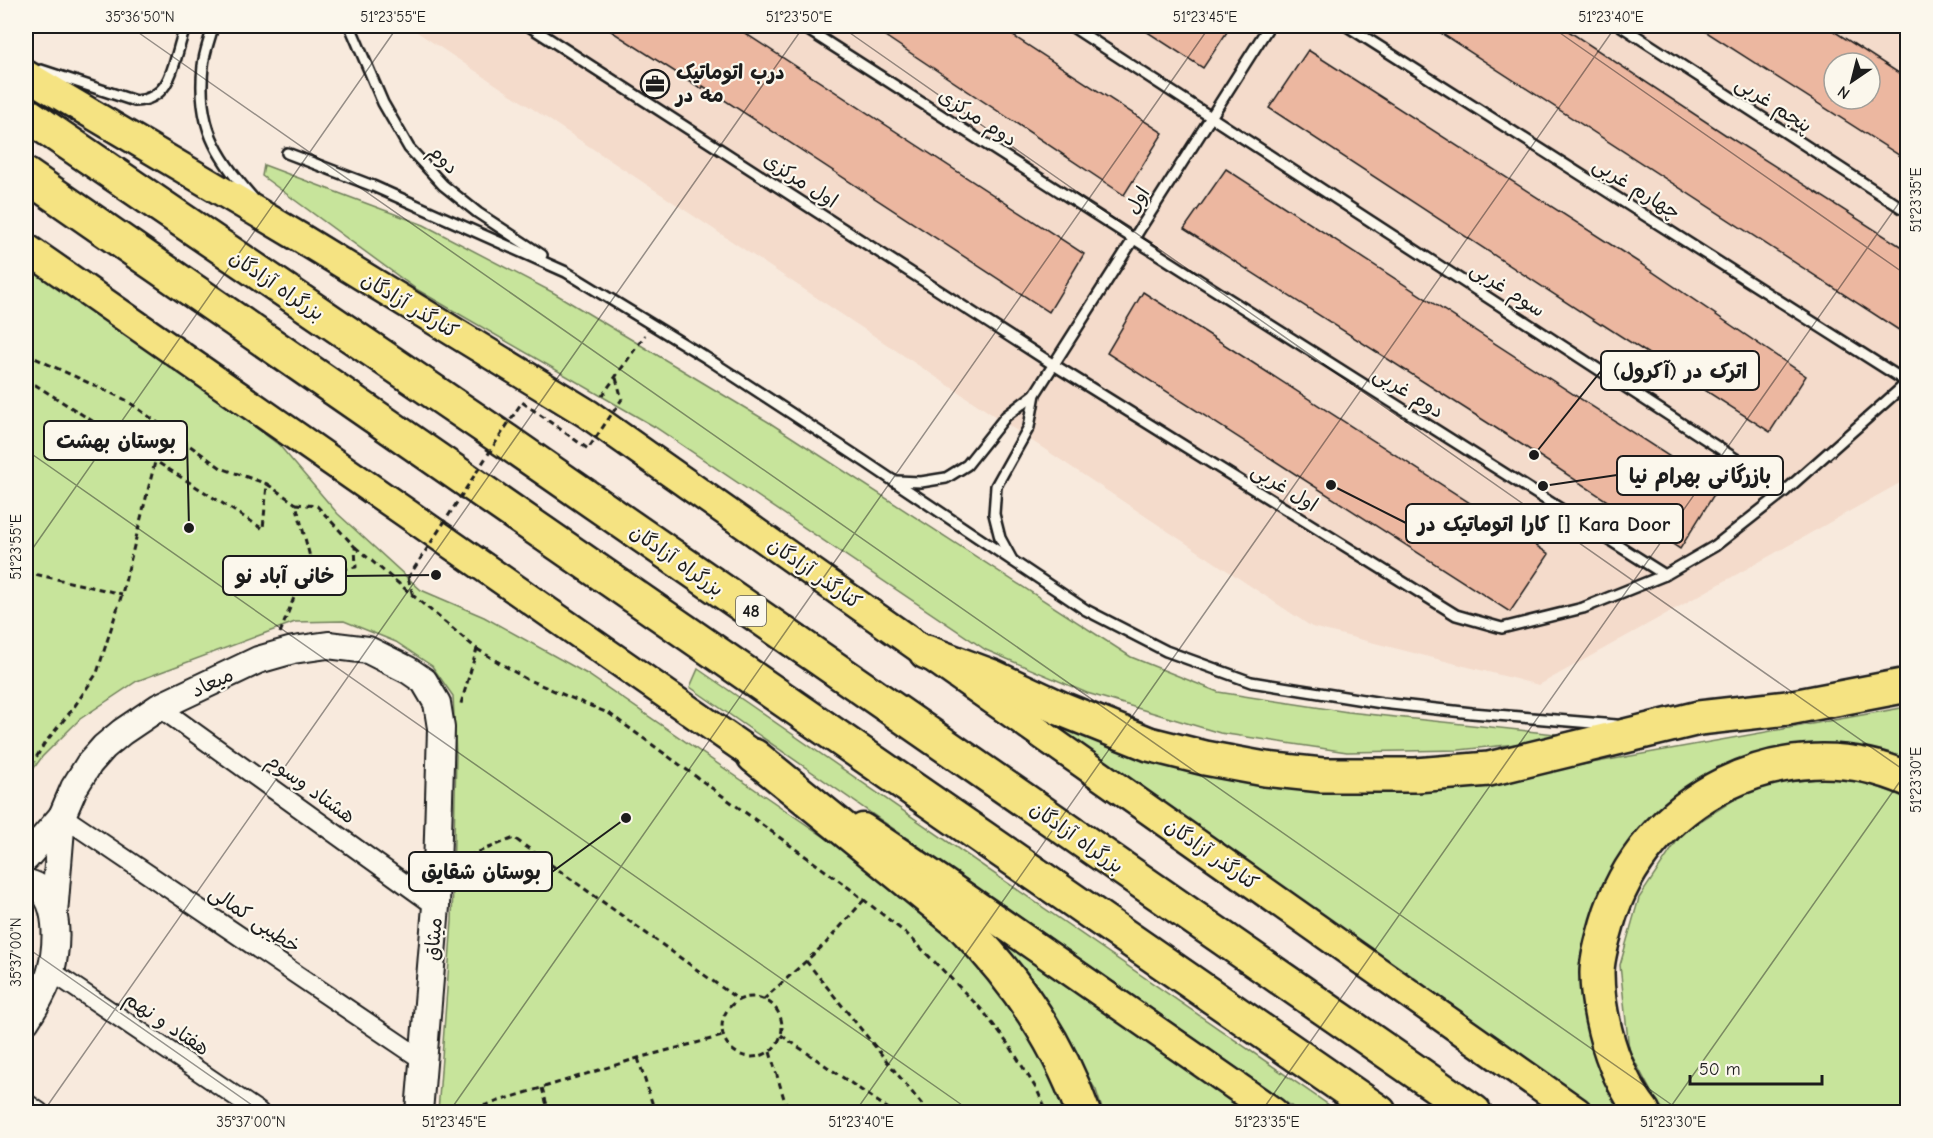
<svg xmlns="http://www.w3.org/2000/svg" width="1933" height="1138" viewBox="0 0 1933 1138" font-family="'Comic Neue','Playpen Sans Arabic',sans-serif">
<rect width="100%" height="100%" fill="#f8eadd"/>
<filter id="ink" filterUnits="userSpaceOnUse"><feTurbulence type="fractalNoise" baseFrequency=".0167" numOctaves="2"/><feDisplacementMap in="SourceGraphic" scale="12" xChannelSelector="R" yChannelSelector="G"/><feConvolveMatrix kernelMatrix="1 2 1 2 8 2 1 2 1" color-interpolation-filters="sRGB"/></filter>
<g filter="url(#ink)">
<!-- built -->
<path fill="#f4dbcb" fill-rule="evenodd" d="M408,26h1499v453l-368,206 -227,-58zM1834,63h36v36h-36z"/>
<!-- green -->
<g fill="#c7e49b" stroke="#72805c" stroke-width="1.5">
<path d="M264,165l160,60 130,68 216,130 361,234 87,35 130,20 236,25 -125,13 -112,2 -127,-19 -133,-40 -101,-43 -331,-223 -239,-138 -154,-113z"/>
<path d="M26,263l162,113 91,69 59,69 83,76 63,27 103,57 300,206 26,21 64,61 65,92 25,58h-629l14,-191 4,-165 -3,-60 -21,-30 -36,-24 -52,-21 -49,1 -158,59 -57,38 -38,38 -16,22z"/>
<path d="M698,669l641,443h-39l-610,-425z"/>
<path d="M989,686l164,71 388,15 366,-65v59l-172,-1 -144,172 38,175h-33z"/>
<path d="M1848,776l59,22v314h-241l-10,-11 -27,-51 -9,-85 19,-67 44,-66 74,-47z"/>
<path d="M1013,946l239,166h-149l-7,-22 -90,-140z"/>
</g>
<!-- building -->
<g fill="#ecb7a0" stroke="#1c1c1c" stroke-width="1.5" fill-rule="evenodd">
<path d="M603,26h131l350,228 -35,58 -346,-226 -1,3z"/>
<path d="M870,26h128l165,107 -39,62z"/>
<path d="M1138,26h93l-28,42z"/>
<path d="M1430,26h131l165,109 182,116v85z"/>
<path d="M1697,26h129l82,53v82zM1834,63h36v36h-36z"/>
<path d="M1308,50l330,212 168,114 -36,56 -168,-108 -1,1 -332,-217z"/>
<path d="M1226,169l492,319 -38,61 -156,-103 -340,-217z"/>
<path d="M1143,292l406,262 -39,58 -403,-259z"/>
</g>
<g fill="none" stroke-linecap="round" stroke-linejoin="round">
<!-- lane casing -->
<g stroke="#1c1c1c" stroke-width="14">
<g id="lane">
<path d="M213,26c-3,13 -9,27 -10,40 -6,58 12,89 49,131"/>
<path d="M350,26l33,77 26,45 34,37 35,28 64,42"/>
<path d="M529,26l525,339 402,250 46,13 81,-20 82,-33 50,-29 70,-55 123,-109"/>
<path d="M802,26l332,213 531,336"/>
<path d="M1071,26l714,465"/>
<path d="M1347,26l560,356"/>
<path d="M1621,26l287,186"/>
<path d="M1904,26l4,2"/>
<path d="M41,70l94,31c41,-2 38,-46 51,-75"/>
<path d="M287,153l86,33 193,86 139,85 159,104 222,149 80,41 85,31 131,21 90,10 144,12"/>
<path d="M896,481l25,1 25,-4 21,-13 39,-49 29,-22"/>
<path d="M1012,560l-12,-22 -6,-24 2,-28 33,-59 6,-33 234,-368"/>
</g>
</g>
<!-- street casing -->
<g stroke="#1c1c1c" stroke-width="22">
<g id="street">
<path d="M159,707l277,199"/>
<path d="M62,816l361,244"/>
<path d="M51,971l208,141"/>
<path d="M26,1103l13,9"/>
</g>
</g>
<!-- secondary casing -->
<g stroke="#1c1c1c" stroke-width="30">
<g id="secondary">
<path d="M26,858l36,-42 12,-28 15,-24 15,-17 18,-15 37,-25 99,-47 35,-10 35,-5 40,5 40,20 16,11 13,22 4,25 -5,178 -17,206"/>
<path d="M26,883c38,5 32,71 22,97 -6,15 -13,27 -22,41"/>
<path d="M54,914l8,-98"/>
</g>
</g>
<!-- primary casing -->
<g stroke="#1c1c1c" stroke-width="33">
<g id="primary">
<path d="M26,75l273,162 289,177 989,698"/>
<path d="M26,248l746,520"/>
<path d="M863,828l77,52 333,232"/>
</g>
</g>
<!-- highway casing -->
<g stroke="#1c1c1c" stroke-width="38">
<g id="highway">
<path d="M26,114l480,327 968,671"/>
<path d="M26,175l1353,937"/>
<path d="M926,652l67,25 69,32 87,35 56,14 60,11 57,6h94l73,-6 210,-51 89,-10 120,-23"/>
<path d="M754,756l209,170c52,53 95,116 120,186"/>
<path d="M1643,1112c-18,-23 -31,-53 -38,-81 -5,-20 -8,-38 -8,-58 0,-16 6,-34 10,-49 36,-126 178,-199 301,-145"/>
</g>
</g>
<!-- path -->
<g stroke="#1c1c1c" stroke-width="3" stroke-dasharray="6 4.5" stroke-linecap="butt">
<path d="M26,354l100,46 95,68 46,16"/>
<path d="M616,378l6,21"/>
<path d="M26,379l237,150 4,-45 29,20"/>
<path d="M602,396l43,-61"/>
<path d="M355,547l122,102 -17,58"/>
<path d="M26,572l96,22"/>
<path d="M408,578l5,18"/>
<path d="M280,633l30,-76 -14,-53 21,2 38,41 1,20 -26,4 -20,-14"/>
<path d="M477,649l49,30 84,35 239,174 58,46 76,77 28,37 26,42 10,22"/>
<path d="M26,775l18,-31 28,-34 25,-37 25,-79 33,-132"/>
<path d="M458,860l56,-22 225,162"/>
<path d="M806,961l122,151"/>
<circle cx="752" cy="1027" r="30"/>
<path d="M763,1000l63,-57 38,-43"/>
<path d="M781,1035l112,77"/>
<path d="M770,1052l18,60"/>
<path d="M638,1058l17,54"/>
<path d="M542,1088l7,24"/>
<path d="M453,1112l33,-7 152,-47 85,-22"/>
</g>
<!-- lane -->
<use href="#lane" stroke="#fbf7ec" stroke-width="9"/>
<!-- street -->
<use href="#street" stroke="#fbf7ec" stroke-width="18"/>
<!-- secondary -->
<use href="#secondary" stroke="#fbf7ec" stroke-width="26"/>
<!-- primary -->
<use href="#primary" stroke="#f5e382" stroke-width="28"/>
<!-- highway -->
<use href="#highway" stroke="#f5e382" stroke-width="33"/>
<!-- path-bridge -->
<path stroke="#1c1c1c" stroke-width="3" stroke-dasharray="6 4.5" stroke-linecap="butt" d="M408,578l114,-176 66,47 34,-50"/>
</g>
</g>
<!-- ticks -->
<path fill="none" stroke="#1c1c1c" stroke-width="1.5" stroke-opacity="0.45" d="M129,26l1553,1086M840,26l1068,747M1550,26l358,250M26,450l946,662M26,558l372,-532M26,947l236,165M43,1112l761,-1086M449,1112l761,-1086M855,1112l761,-1086M1261,1112l647,-922M1667,1112l241,-342"/>
<!-- icons -->
<defs>
<g id="office-ring" transform="scale(1.5)"><circle r="9.5" fill="#fbf7ec" stroke="#1c1c1c" stroke-width="1.5"/><path d="M-6-3h4V-5.5h4V-3h4V5H-6ZM-1-4.5V-3h2v-1.5ZM-6 0V1H6V0Z" fill="#1c1c1c"/></g>
</defs>
<g fill-rule="evenodd">
<use href="#office-ring" x="655" y="84"/>
</g>
<g text-anchor="middle" stroke-width="4.5" stroke-linejoin="round" paint-order="stroke">
<!-- shield labels -->
<rect fill="#fbf7ec" stroke="#5f5e5a" stroke-width="1.5" x="736" y="596" width="30" height="30" rx="4.5"/>
<g font-size="18" font-weight="bold" fill="#1c1c1c">
<text x="751" y="617">48</text>
</g>
<!-- poi labels -->
<g font-size="20" font-weight="bold" fill="#1c1c1c" stroke="#fbf7ec" text-anchor="start">
<text x="676" y="79">درب اتوماتیک<tspan x="676" dy="23">مه در</tspan></text>
</g>
<!-- street labels -->
<g font-size="20" fill="#1c1c1c" stroke="#fbf7ec">
<text transform="translate(1774 104) rotate(33)" y="7">پنجم غربی</text>
<text transform="translate(978 117) rotate(33)" y="7">دوم مرکزی</text>
<text transform="translate(444 159) rotate(46)" y="7">دوم</text>
<text transform="translate(801 180) rotate(33)" y="7">اول مرکزی</text>
<text transform="translate(1637 188) rotate(32)" y="7">چهارم غربی</text>
<text transform="translate(1137 200) rotate(-58)" y="7">اول</text>
<text transform="translate(277 285) rotate(34)" y="7">بزرگراه آزادگان</text>
<text transform="translate(1508 289) rotate(33)" y="7">سوم غربی</text>
<text transform="translate(410 305) rotate(31)" y="7">کنارگذر آزادگان</text>
<text transform="translate(1409 392) rotate(32)" y="7">دوم غربی</text>
<text transform="translate(1285 487) rotate(32)" y="7">اول غربی</text>
<text transform="translate(677 560) rotate(35)" y="7">بزرگراه آزادگان</text>
<text transform="translate(815 573) rotate(35)" y="7">کنارگذر آزادگان</text>
<text transform="translate(212 682) rotate(-25)" y="7">میعاد</text>
<text transform="translate(311 788) rotate(36)" y="7">هشتاد وسوم</text>
<text transform="translate(1077 837) rotate(35)" y="7">بزرگراه آزادگان</text>
<text transform="translate(1212 854) rotate(35)" y="7">کنارگذر آزادگان</text>
<text transform="translate(255 919) rotate(34)" y="7">خطیبی کمالی</text>
<text transform="translate(433 939) rotate(-85)" y="7">میثاق</text>
<text transform="translate(167 1023) rotate(34)" y="7">هفتاد و نهم</text>
</g>
</g>
<!-- callouts -->
<path fill="none" stroke="#1c1c1c" stroke-width="2" d="M1534 455L1601 371M189 528L187 440M1543 486L1617 475M1331 485L1406 523M436 575L346 576M626 818L552 872"/>
<g fill="#1c1c1c" stroke="#fbf7ec" stroke-width="2">
<circle cx="1534" cy="455" r="6"/>
<circle cx="189" cy="528" r="6"/>
<circle cx="1543" cy="486" r="6"/>
<circle cx="1331" cy="485" r="6"/>
<circle cx="436" cy="575" r="6"/>
<circle cx="626" cy="818" r="6"/>
</g>
<g fill="#fbf7ec" stroke="#1c1c1c" stroke-width="2">
<rect x="1601" y="351" width="158" height="39" rx="6"/>
<rect x="44" y="421" width="143" height="39" rx="6"/>
<rect x="1617" y="456" width="166" height="39" rx="6"/>
<rect x="1406" y="504" width="277" height="39" rx="6"/>
<rect x="223" y="556" width="123" height="39" rx="6"/>
<rect x="409" y="852" width="143" height="39" rx="6"/>
</g>
<g font-size="21" text-anchor="middle" font-weight="bold" fill="#1c1c1c">
<text x="1680" y="378">اترک در (آکرول)</text>
<text x="116" y="448">بوستان بهشت</text>
<text x="1700" y="483">بازرگانی بهرام نیا</text>
<text x="1544" y="531">کارا اتوماتیک در [] Kara Door</text>
<text x="285" y="583">خانی آباد نو</text>
<text x="481" y="879">بوستان شقایق</text>
</g>
<!-- margin -->
<rect width="1933" height="1138" fill="none" stroke="#fbf7ec" stroke-width="66"/>
<!-- north arrow -->
<g transform="translate(1852 81) rotate(215)"><circle r="28" fill="#fbf7ec" stroke="#a29f99" stroke-width="1.5"/>
<path d="M0-4.5L10 22L0 15L-10 22Z" fill="#1c1c1c"/>
<text y="-9" font-size="16" font-weight="bold" text-anchor="middle" fill="#1c1c1c">N</text>
</g>
<!-- scale -->
<path d="M1690 1075v9h132v-9" fill="none" stroke="#1c1c1c" stroke-width="3"/>
<text x="1699" y="1075" font-size="18" fill="#1c1c1c" stroke="#fbf7ec" stroke-width="4.5" paint-order="stroke">50 m</text>
<rect x="33" y="33" width="1867" height="1072" fill="none" stroke="#1c1c1c" stroke-width="2"/>
<g font-size="15" text-anchor="middle" fill="#1c1c1c">
<text x="140" y="22">35°36'50"N</text>
<text x="393" y="22">51°23'55"E</text>
<text x="799" y="22">51°23'50"E</text>
<text x="1205" y="22">51°23'45"E</text>
<text x="1611" y="22">51°23'40"E</text>
<text transform="translate(1916 200) rotate(-90)" y="5">51°23'35"E</text>
<text transform="translate(16 547) rotate(-90)" y="5">51°23'55"E</text>
<text transform="translate(1916 780) rotate(-90)" y="5">51°23'30"E</text>
<text transform="translate(16 952) rotate(-90)" y="5">35°37'00"N</text>
<text x="251" y="1127">35°37'00"N</text>
<text x="454" y="1127">51°23'45"E</text>
<text x="861" y="1127">51°23'40"E</text>
<text x="1267" y="1127">51°23'35"E</text>
<text x="1673" y="1127">51°23'30"E</text>
</g>
</svg>
